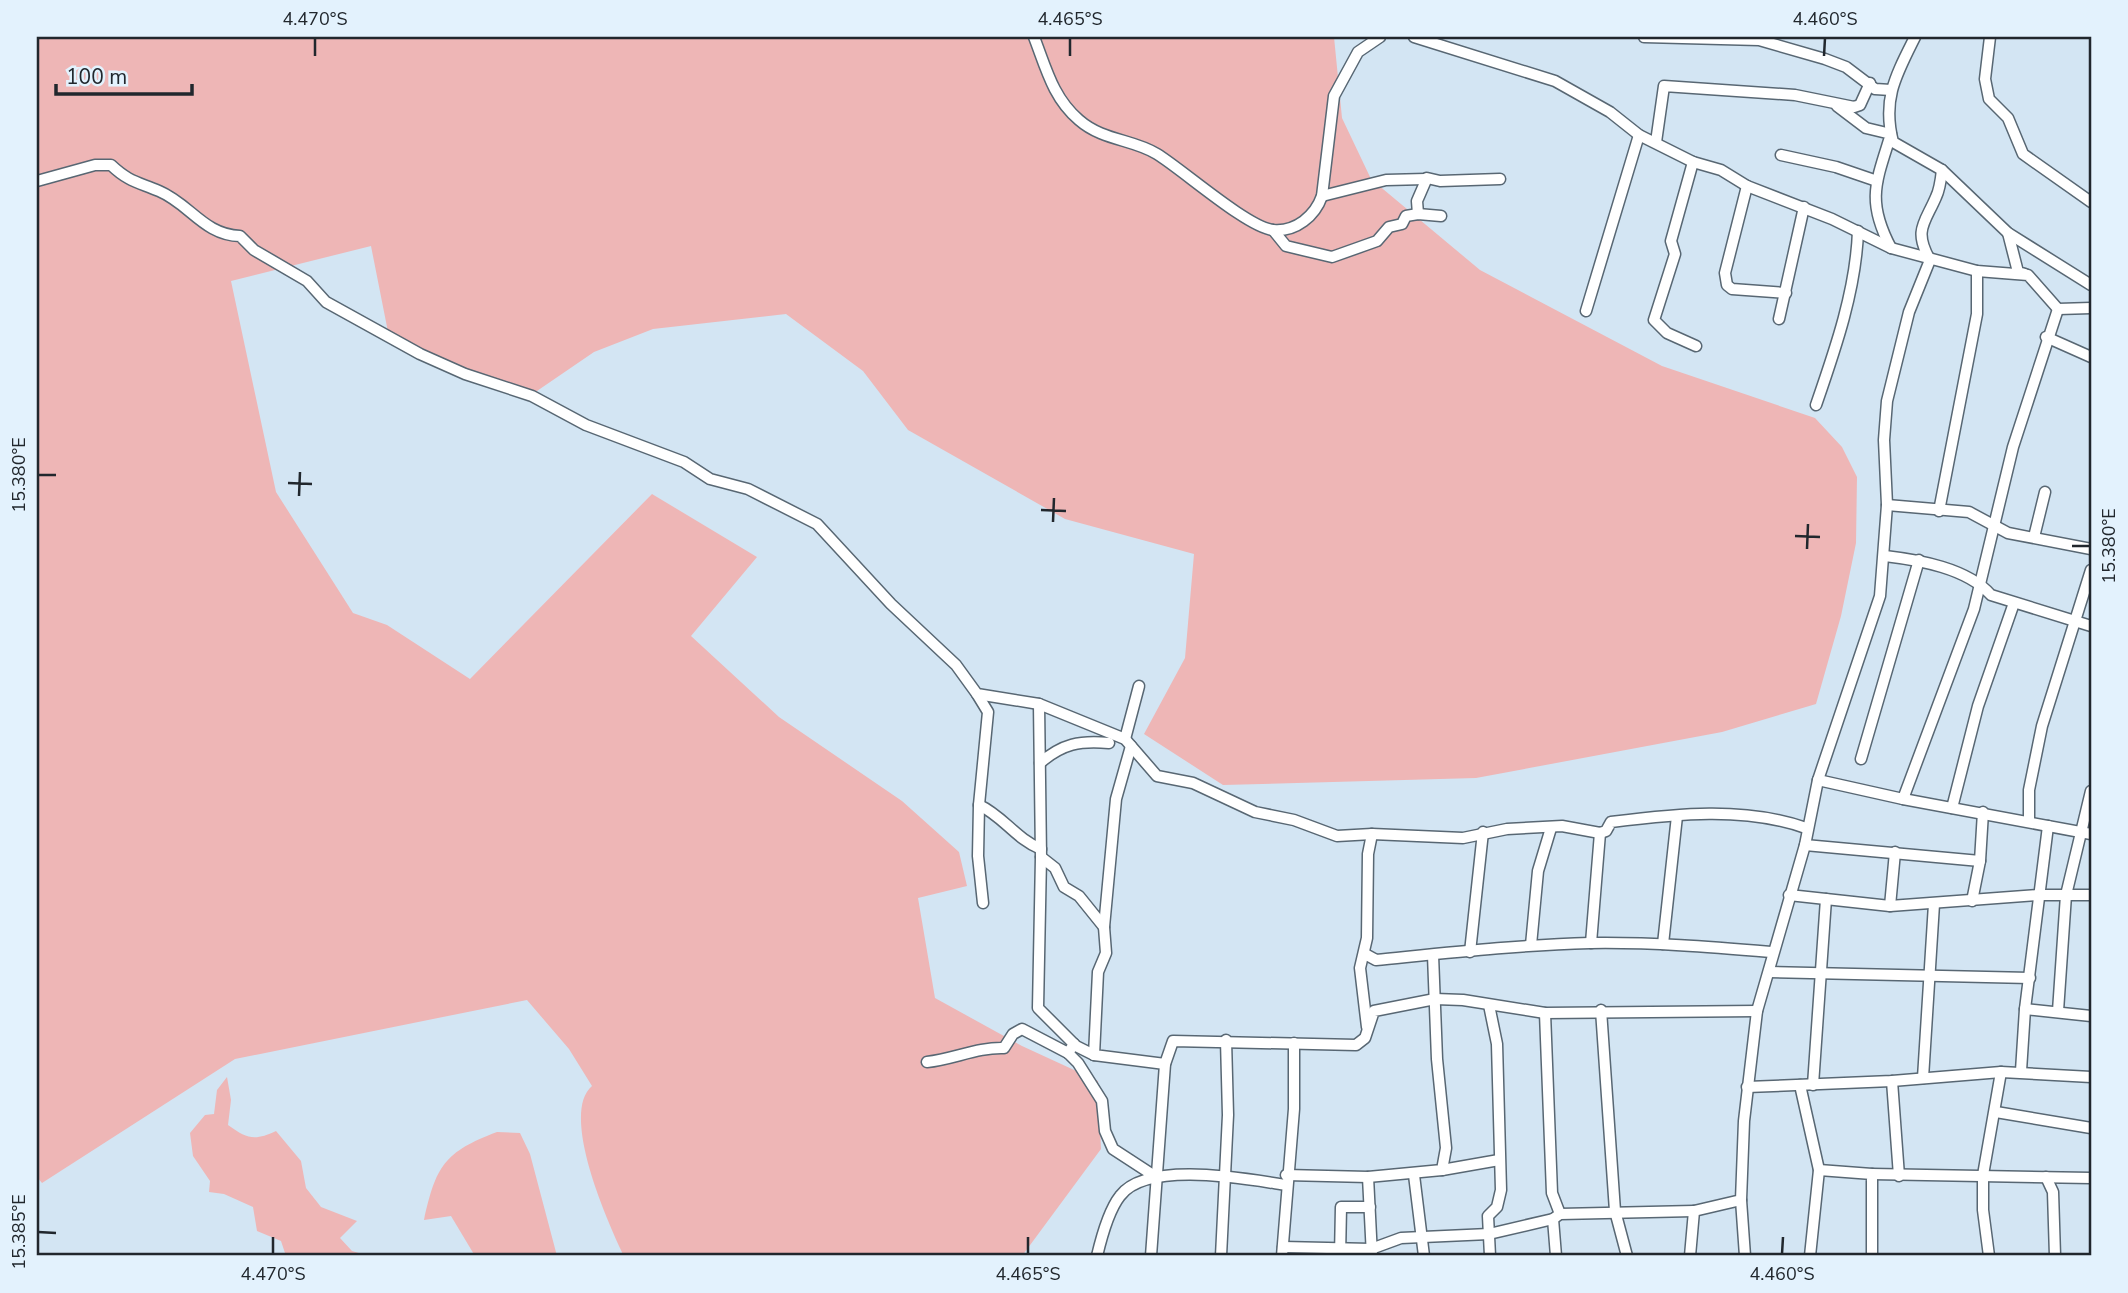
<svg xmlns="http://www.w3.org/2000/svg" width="2128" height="1293" viewBox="0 0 2128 1293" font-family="'Nunito Sans',sans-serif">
<rect width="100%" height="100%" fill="#d3e5f3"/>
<!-- green -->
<g fill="#eeb6b6">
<path d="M37,37h1297l8,81 29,61 109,91 182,96 153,52 27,29 15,30 -1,66 -15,73 -25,88 -94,28 -246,46 -253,7 -79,-51 41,-76 9,-104 -129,-35 -157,-89 -45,-59 -77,-57 -133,15 -59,23 -60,41 -144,-51 -19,-96 -140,35 45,211 77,121 34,12 83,54 182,-185 105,63 -66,79 88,81 123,84 57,51 8,34 -49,12 17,100 87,48 76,35 3,68 -79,107h-398c-15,-31 -65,-142 -32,-170l-23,-37 -42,-49 -292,59 -193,124 -5,-6z"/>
<path d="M227,1077l4,23 -3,25c19,14 27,16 48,6l25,30 5,27 15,19 36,14 -17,17 12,13 17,5h-83l-5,-15 -24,-10 -4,-24 -29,-13 -15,-2 1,-11 -17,-25 -3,-23 15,-18 9,-1 3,-24z"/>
<path d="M497,1132l23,1 10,21 27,102h-82l-24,-40 -27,4c12,-54 20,-68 73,-88z"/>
</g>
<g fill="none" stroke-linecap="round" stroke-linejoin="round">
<!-- minor casing -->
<g stroke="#586773" stroke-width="13">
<g id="minor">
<path d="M1034,37c12,31 19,61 45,83 24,21 54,19 78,34 26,16 90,73 116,76 23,2 42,-14 49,-34l12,-100 24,-44 22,-15"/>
<path d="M1414,37l141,44 55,31 29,23 54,27 28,8 26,16 85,33 59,29 86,23 51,4 30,34 33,-1"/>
<path d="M1644,37l115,3 66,19 21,8 29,22 16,1"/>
<path d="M1915,37c-19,38 -33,62 -22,105l49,28 66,63 83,52"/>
<path d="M1990,37l-5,42 4,20 19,19 15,36 68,48"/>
<path d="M1837,106l29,22 25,6c-15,48 -25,67 0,114"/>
<path d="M1656,142l8,-56 131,9 59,12 6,-2 10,-22"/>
<path d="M1781,155l55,12 41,14"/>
<path d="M1693,162l-22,79 4,13 -21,66 13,13 29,13"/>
<path d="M37,181l58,-16h16c18,17 27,17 48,26 31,13 45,44 81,45l14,14 53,31 19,21 94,52 45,20 67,22 54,29 98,37 26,17 38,10 69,35 74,80 65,61 21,29 62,10 86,35 32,37 36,7 62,29 39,8 43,16 35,-2 91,4 44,-9 55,-3 38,7 6,-2 5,-9c65,-8 132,-16 195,6"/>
<path d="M1747,186l-22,87 2,12 5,4 54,4"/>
<path d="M1322,196l64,-16 40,-1"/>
<path d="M1418,214l-1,-13 10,-23 13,3 60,-2"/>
<path d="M1273,230l13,16 46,11 45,-16 12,-14 13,-3 4,-8 12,-2 23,2"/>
<path d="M2008,233l10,39 7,2"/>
<path d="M1586,311l53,-176"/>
<path d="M1779,319l25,-112"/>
<path d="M2046,337l45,20"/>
<path d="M1816,405c19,-55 40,-115 42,-174"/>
<path d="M1887,505l82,7 39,21 83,16"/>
<path d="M1939,511l38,-197v-43"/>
<path d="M2034,537l11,-45"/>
<path d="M1885,556c34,4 82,12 106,39l100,31"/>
<path d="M977,694l11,18 -9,93 -1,51 5,47"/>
<path d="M1039,704l2,153 14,11 9,19 15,9 25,31"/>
<path d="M1125,739l14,-53"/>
<path d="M1131,746l-15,53 -12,128 2,26 -8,19 -4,83 71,9"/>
<path d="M1861,759l58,-199"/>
<path d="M1040,763c22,-19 40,-23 69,-20"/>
<path d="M1818,780l85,19 188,35"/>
<path d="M1903,799l71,-190 39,-162 45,-138"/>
<path d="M979,805c24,11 37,34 62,44"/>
<path d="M1952,808l26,-102 36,-103"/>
<path d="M2029,821v-31l13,-64 49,-156"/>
<path d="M1805,845l175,16"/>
<path d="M1041,857l-3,151 38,38 18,9"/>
<path d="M1789,895l101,11 148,-11h53"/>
<path d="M1972,901l8,-40 3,-49"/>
<path d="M1890,906l5,-54"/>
<path d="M1591,943l9,-110"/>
<path d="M1663,944l14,-128"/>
<path d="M1531,945l7,-74 13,-43"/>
<path d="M1470,952l13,-120"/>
<path d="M1365,954l11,6c71,-7 142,-15 214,-17 60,-1 121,4 181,9"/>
<path d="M1769,972l261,6"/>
<path d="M1489,1005l8,39 4,146 -4,17 -9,9 2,40"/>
<path d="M2025,1009l66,7"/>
<path d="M1601,1010l14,201 12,45"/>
<path d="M2058,1011l8,-116 25,-104"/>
<path d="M1545,1013l7,180 8,21"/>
<path d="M1367,1027l-7,-59 7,-30 1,-84 4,-20"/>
<path d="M1068,1053l10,10 24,38 3,30 8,18 43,28"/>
<path d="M927,1062c27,-3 51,-15 77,-14l9,-14 9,-5 46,24 6,-9"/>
<path d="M2021,1071l4,-62 23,-183"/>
<path d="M1923,1078l11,-174"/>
<path d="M1892,1081l7,95"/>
<path d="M1800,1085l19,85 -9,86"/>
<path d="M1813,1085l13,-186"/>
<path d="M1747,1087l145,-6 109,-9 90,5"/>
<path d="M1996,1112l95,16"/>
<path d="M1442,1170l57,-10"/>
<path d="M1819,1170l53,4v82"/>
<path d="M1872,1174l219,4"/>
<path d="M1286,1175l82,2 74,-7 4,-22 -9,-89 -4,-104"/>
<path d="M1414,1175l10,81"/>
<path d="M1368,1177l4,79"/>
<path d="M2046,1177l7,15 2,64"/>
<path d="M1741,1200l4,56"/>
<path d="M1553,1219l3,37"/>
<path d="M1283,1247l88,2 30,-11 88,-4 64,-15 7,-5 134,-3"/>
<path d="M1097,1256c4,-17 12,-46 23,-60 27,-36 126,-17 166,-11"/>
<path d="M1151,1256l14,-192 8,-23 183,4 9,-7 9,-27 61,-12 28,1 82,13 212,-2"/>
<path d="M1221,1256l7,-141 -2,-75"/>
<path d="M1282,1256l12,-147v-66"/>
<path d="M1340,1256l1,-49h29"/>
<path d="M1690,1256l4,-45 47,-11 3,-79 13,-110 48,-166 13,-65 62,-184 7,-91 -3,-65 3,-39 22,-89 21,-52c-17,-30 -5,-37 6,-63 4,-8 5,-18 6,-27"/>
<path d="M1989,1256l-6,-46v-35l18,-103"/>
</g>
</g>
<!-- minor -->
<use href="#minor" stroke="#fff" stroke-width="10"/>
</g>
<!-- ticks -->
<path fill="none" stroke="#21272d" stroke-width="2.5" d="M315,56v-18M1070,56v-18M1824,56l1,-18M38,475h18M288,483l24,1M299,496l1,-24M1041,510l25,1M1053,522l1,-24M1795,536l25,1M2072,546h18M1807,549l1,-25M38,1232l18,1M273,1254v-17M1028,1254v-17M1782,1254l1,-17"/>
<!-- border -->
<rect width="2128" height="1293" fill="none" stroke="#e3f2fd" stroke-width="77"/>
<!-- scale -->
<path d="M56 84v10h136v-10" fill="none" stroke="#21272d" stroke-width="3.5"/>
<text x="66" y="84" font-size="21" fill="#21272d" stroke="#e3f2fd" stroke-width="5" paint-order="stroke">100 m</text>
<rect x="38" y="38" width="2052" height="1216" fill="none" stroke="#21272d" stroke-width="2.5"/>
<g font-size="18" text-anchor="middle" fill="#21272d">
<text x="315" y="25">4.470°S</text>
<text x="1070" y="25">4.465°S</text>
<text x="1825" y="25">4.460°S</text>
<text transform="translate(19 475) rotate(-90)" y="6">15.380°E</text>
<text transform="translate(2109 546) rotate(-90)" y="6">15.380°E</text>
<text transform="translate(19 1232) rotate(-90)" y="6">15.385°E</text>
<text x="273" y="1280">4.470°S</text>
<text x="1028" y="1280">4.465°S</text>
<text x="1782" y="1280">4.460°S</text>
</g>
</svg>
